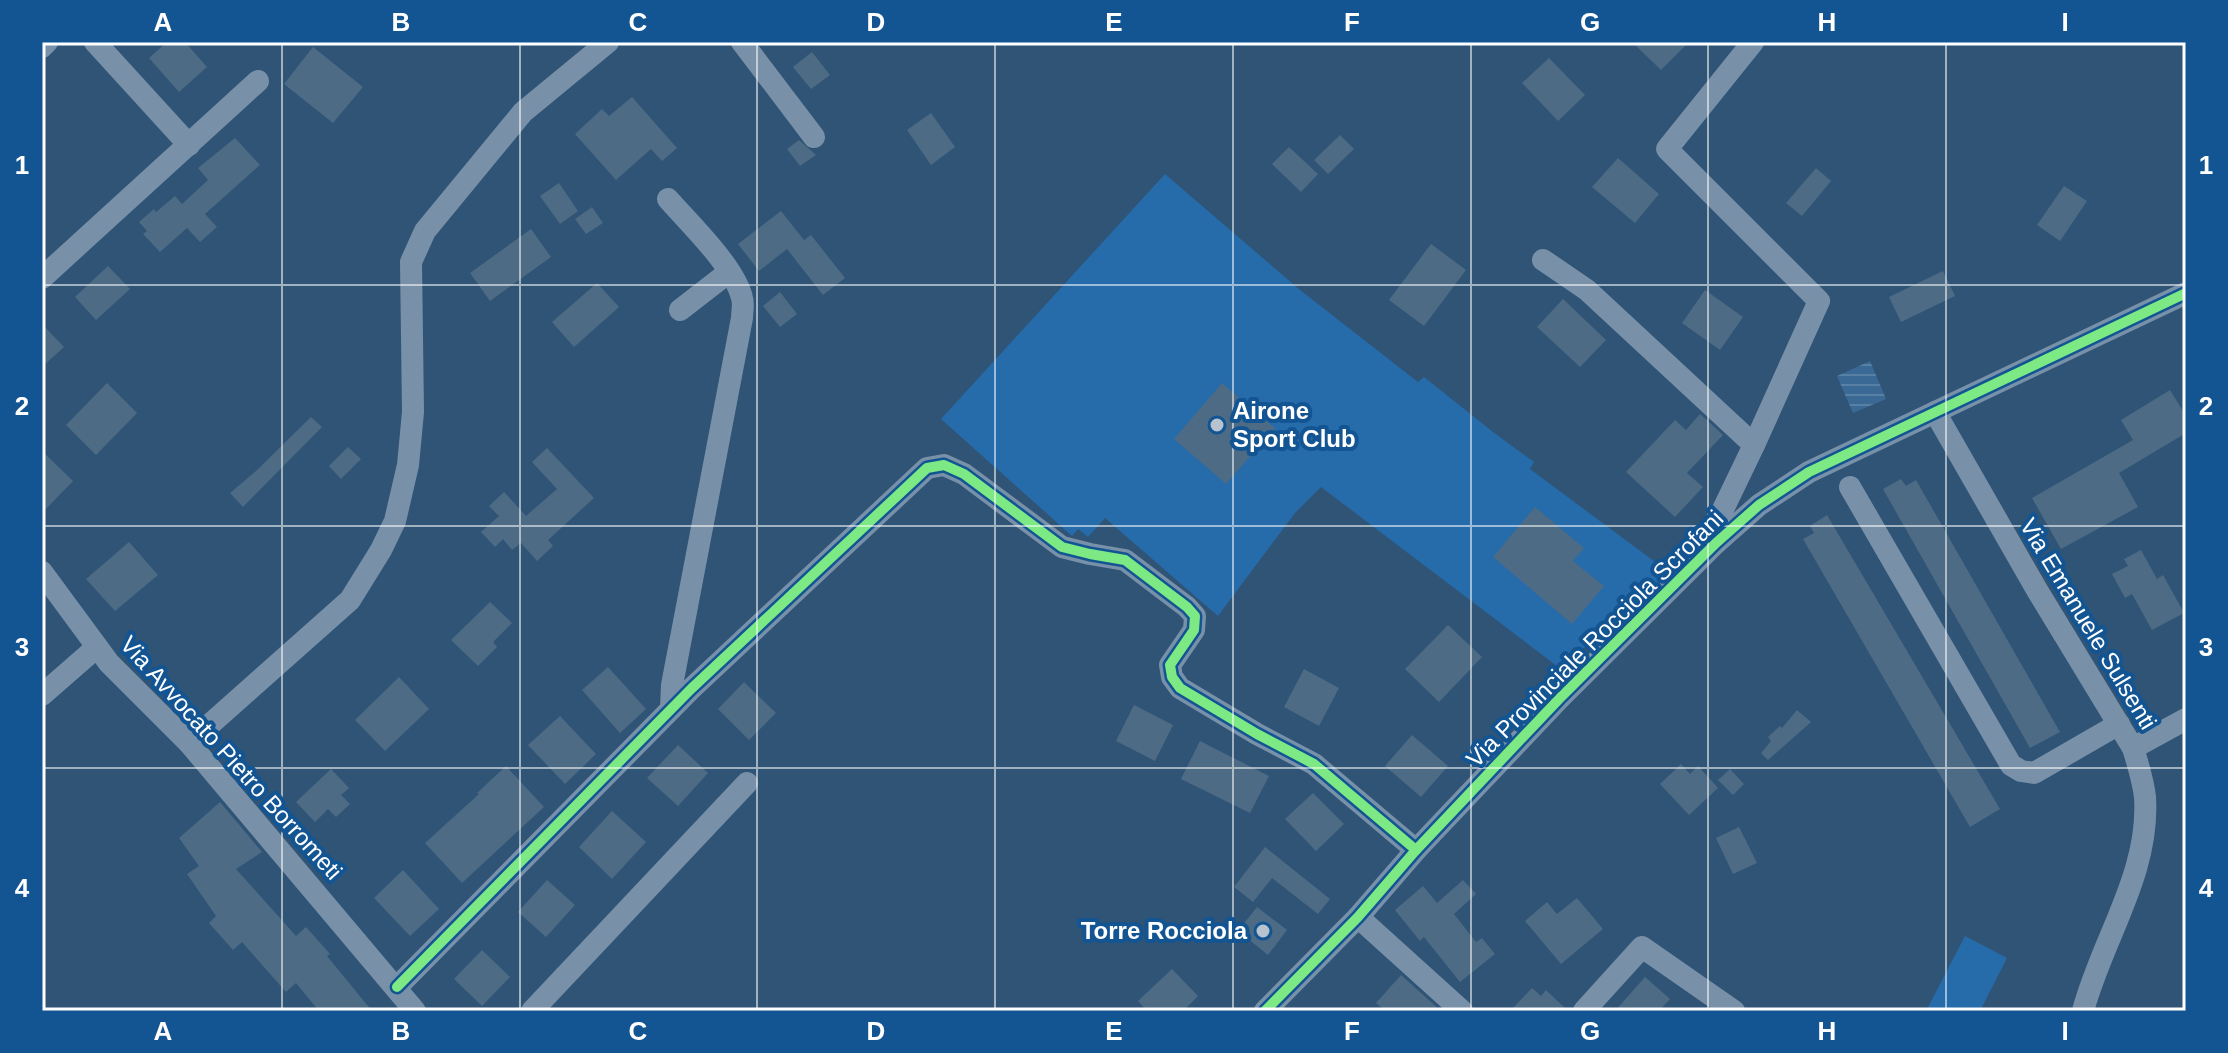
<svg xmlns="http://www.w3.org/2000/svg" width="2228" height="1053" viewBox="0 0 2228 1053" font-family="Helvetica,sans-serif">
<defs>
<pattern id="water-rules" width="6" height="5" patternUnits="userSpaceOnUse" patternTransform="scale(2)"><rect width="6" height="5" fill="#3b6995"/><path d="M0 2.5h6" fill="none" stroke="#5880a5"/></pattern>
</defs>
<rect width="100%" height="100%" fill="#305476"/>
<!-- park -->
<g fill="#266baa">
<path d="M1165,174l135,116 118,92 6,-5 69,55 41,30 -4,7 144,107 -76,73 -12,-3 -10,11v12l-6,7 -249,-189 -26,26 -77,103 -113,-98 -17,19 -10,-8 -6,7 -131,-117z"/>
<path d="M1965,936l42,22 -27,53h-54z"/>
</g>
<!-- water -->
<path fill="url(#water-rules)" d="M1870,361l16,38 -33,14 -16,-37z"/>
<!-- building -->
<g fill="#4d6b85">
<path d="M167,42h18l22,25 -28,25 -30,-34z"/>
<path d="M1632,42h57l-28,28z"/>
<path d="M313,47l50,40 -30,36 -49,-39z"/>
<path d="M812,52l18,23 -19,14 -18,-22z"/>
<path d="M1549,58l36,37 -27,26 -36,-38z"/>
<path d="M632,97l45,51 -15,13 -11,-12 -35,31 -41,-46 27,-25 7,7z"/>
<path d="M931,113l24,34 -24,18 -24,-35z"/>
<path d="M1340,135l14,14 -26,25 -14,-14z"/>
<path d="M235,138l25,27 -55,49 12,13 -17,15 -13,-14 -27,24 -17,-18 4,-3 -8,-9 15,-13 2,3 19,-16 7,8 26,-24 -10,-12z"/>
<path d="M799,140l17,15 -16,11 -13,-17z"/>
<path d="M1289,147l29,27 -17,18 -29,-28z"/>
<path d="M1618,158l41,36 -24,29 -43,-36z"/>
<path d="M1816,168l15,13 -29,35 -16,-13z"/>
<path d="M559,183l19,28 -18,13 -20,-28z"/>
<path d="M2064,186l23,15 -27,40 -23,-16z"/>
<path d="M592,207l11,16 -17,11 -11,-15z"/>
<path d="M781,211l23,29 7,-5 34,43 -22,17 -36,-46 -28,22 -21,-27z"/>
<path d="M531,229l20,28 -61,44 -20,-28z"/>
<path d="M1431,244l35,26 -42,56 -35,-26z"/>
<path d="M108,266l22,23 -34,31 -21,-23z"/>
<path d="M1943,271l12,25 -54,26 -12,-25z"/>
<path d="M597,283l22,24 -45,40 -22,-25z"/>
<path d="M1705,290l38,27 -23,33 -38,-27z"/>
<path d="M780,292l17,22 -17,13 -17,-21z"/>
<path d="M1563,299l43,41 -26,27 -43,-40z"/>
<path d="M42,324l22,23 -22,20z"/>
<path d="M107,383l30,30 -41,42 -30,-30z"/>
<path d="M1222,383l53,45 -49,56 -52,-45z"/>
<path d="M2170,390l16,26v17l-67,40 19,34 -77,42 -29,-51 101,-58 -12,-20z"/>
<path d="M1700,414l23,21 -36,38 16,14 -28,30 -49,-45 49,-52 11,10z"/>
<path d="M311,417l11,10 -79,80 -13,-14 26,-22z"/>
<path d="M348,447l13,12 -20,20 -12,-13z"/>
<path d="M547,448l47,50 -46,42 5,6 -16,15 -16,-18 -9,7 -9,-11 -8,8 -14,-15 18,-16 -10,-10 15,-14 22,24 31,-27 -25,-27z"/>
<path d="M42,451l31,30 -31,32z"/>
<path d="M1901,479l5,7 10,-6 144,252 -30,16 -147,-259z"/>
<path d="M1535,507l49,41 -11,13 31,25 -32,38 -79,-67z"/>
<path d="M1827,515l173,294 -30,18 -167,-288 11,-6 -4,-7z"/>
<path d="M129,542l29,33 -43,36 -29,-32z"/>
<path d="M2141,550l16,29 6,-4 21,38 -32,17 -20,-36 -7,4 -13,-24 16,-8 -4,-7z"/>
<path d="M490,602l22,21 -19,19 4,5 -19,19 -27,-26z"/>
<path d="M1448,625l34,32 -43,45 -34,-33z"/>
<path d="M608,667l38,42 -26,24 -38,-43z"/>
<path d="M1304,669l35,19 -20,38 -35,-19z"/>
<path d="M399,677l30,32 -44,42 -30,-31z"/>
<path d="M744,682l32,31 -27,27 -31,-31z"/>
<path d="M1134,705l39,20 -18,36 -39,-20z"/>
<path d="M1797,710l14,12 -43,38 -7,-7 10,-12 -3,-4 12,-11 2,2z"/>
<path d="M560,716l36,38 -31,30 -37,-39z"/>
<path d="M1412,735l36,31 -27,31 -36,-31z"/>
<path d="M1200,741l69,35 -19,37 -69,-34z"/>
<path d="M678,745l30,28 -30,33 -31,-28z"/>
<path d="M1681,764l9,10 8,-8 20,22 -29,27 -29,-31z"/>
<path d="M506,766l38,41 -82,76 -37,-40 54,-49 -2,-1z"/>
<path d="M331,769l18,19 -8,7 9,9 -14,13 -8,-8 -13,13 -19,-20z"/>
<path d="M1730,769l14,15 -11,11 -15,-15z"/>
<path d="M1313,793l31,31 -28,27 -31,-32z"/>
<path d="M220,802l42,50 -26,17 60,67 10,-9 24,27 -3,2 45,55h-53l-23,-28 -10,9 -44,-50 -9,8 -24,-27 7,-7 -29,-42 12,-8 -20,-28z"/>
<path d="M612,811l34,31 -34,37 -33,-32z"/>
<path d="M1739,827l18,36 -24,11 -17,-36z"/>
<path d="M1265,847l65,52 -12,15 -46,-36 -19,24 -19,-15z"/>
<path d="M403,870l36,39 -29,27 -36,-38z"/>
<path d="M547,880l28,25 -29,32 -28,-25z"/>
<path d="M1463,880l13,14 -22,20 22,28 6,-4 13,16 -35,28 -36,-45 -4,4 -25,-31 28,-24 14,17z"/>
<path d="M1577,898l26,31 -42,35 -36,-43 22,-19 10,12z"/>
<path d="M1257,907l30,23 -19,25 -30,-24z"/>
<path d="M482,950l28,27 -28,29 -28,-27z"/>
<path d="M1172,969l26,27 -15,15h-36l-9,-10z"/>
<path d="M1401,975l40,36h-55l-10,-8z"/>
<path d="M1645,977l25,22 -11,12h-44z"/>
<path d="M1532,988l9,8 5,-6 22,21h-58z"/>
</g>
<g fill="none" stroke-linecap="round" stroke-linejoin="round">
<!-- minor -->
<g stroke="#7891a9" stroke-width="22">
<path d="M95,42l94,103"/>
<path d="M742,42l72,95"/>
<path d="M1753,42l-86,107 152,152 -65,144"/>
<path d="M42,47l5,-5"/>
<path d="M668,199c22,25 67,68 74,99 2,6 0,14 0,20l-70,367 -1,24"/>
<path d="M1543,260l44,30 167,155 -38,79v19"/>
<path d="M42,278l216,-197"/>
<path d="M680,310l49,-38"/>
<path d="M1935,412l102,178 96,158c5,16 10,32 12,49 5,77 -43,142 -62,214"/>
<path d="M1850,487l161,278 10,6 13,2 85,-49"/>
<path d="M42,572l67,91 80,80 226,268"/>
<path d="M42,695l55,-48"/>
<path d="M189,743l161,-143 31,-50 14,-29 13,-56 5,-53 -2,-150 14,-31 98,-119 85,-70"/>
<path d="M2133,748l53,-29"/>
<path d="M1358,917l104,94"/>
<path d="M397,987l294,-298 236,-221 17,-3 20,9 98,73 28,7 35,6 62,47 8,9 -1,14 -24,35 2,12 8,11 77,46 57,30 102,86"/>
<path d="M532,1011l215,-228"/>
<path d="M1265,1011l93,-94 58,-67 143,-151 157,-156 43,-38 50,-33 377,-179"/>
<path d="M1584,1011l58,-64 92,64"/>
</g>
<!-- cycleway casing -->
<g stroke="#135593" stroke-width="15">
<g id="cycleway">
<path d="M397,987l294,-298 236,-221 17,-3 20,9 98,73 28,7 35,6 62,47 8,9 -1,14 -24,35 2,12 8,11 77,46 57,30 102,86"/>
<path d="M1265,1011l93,-94 58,-67 143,-151 157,-156 43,-38 50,-33 377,-179"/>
</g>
</g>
<!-- cycleway -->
<use href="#cycleway" stroke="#7ce984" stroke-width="10"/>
</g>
<!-- grid -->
<path fill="none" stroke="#fff" stroke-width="2" stroke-opacity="0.55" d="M282,42v969M520,42v969M757,42v969M995,42v969M1233,42v969M1471,42v969M1708,42v969M1946,42v969M42,285h2144M42,526h2144M42,768h2144"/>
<!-- markers -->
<g fill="#b7c3cf" stroke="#135593" stroke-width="3">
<circle cx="1217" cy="425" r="8"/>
<circle cx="1263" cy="931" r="8"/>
</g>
<g text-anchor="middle" stroke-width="8" stroke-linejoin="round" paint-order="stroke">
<!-- poi labels -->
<g font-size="24" font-weight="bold" fill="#fff" stroke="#135593" text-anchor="start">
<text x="1233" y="419">Airone<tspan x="1233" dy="28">Sport Club</tspan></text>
<text x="1247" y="939" text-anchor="end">Torre Rocciola</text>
</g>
<!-- street labels -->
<g font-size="24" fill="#fff" stroke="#135593">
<text transform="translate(2088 624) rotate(59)" y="8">Via Emanuele Sulsenti</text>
<text transform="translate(1595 639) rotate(-45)" y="8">Via Provinciale Rocciola Scrofani</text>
<text transform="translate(231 758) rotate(48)" y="8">Via Avvocato Pietro Borrometi</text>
</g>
</g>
<!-- border -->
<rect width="2228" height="1053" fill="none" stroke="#135593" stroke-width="88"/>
<rect x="44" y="44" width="2140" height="965" fill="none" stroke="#fff" stroke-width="3"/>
<g font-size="26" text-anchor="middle" font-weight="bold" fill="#fff">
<text x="163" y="31">A</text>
<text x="401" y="31">B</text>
<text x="638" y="31">C</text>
<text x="876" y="31">D</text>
<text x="1114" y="31">E</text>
<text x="1352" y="31">F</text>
<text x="1590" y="31">G</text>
<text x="1827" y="31">H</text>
<text x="2065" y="31">I</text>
<text x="22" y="174">1</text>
<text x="2206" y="174">1</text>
<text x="22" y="415">2</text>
<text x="2206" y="415">2</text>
<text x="22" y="656">3</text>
<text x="2206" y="656">3</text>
<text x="22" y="897">4</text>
<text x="2206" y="897">4</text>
<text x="163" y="1040">A</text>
<text x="401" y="1040">B</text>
<text x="638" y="1040">C</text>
<text x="876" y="1040">D</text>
<text x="1114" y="1040">E</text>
<text x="1352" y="1040">F</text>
<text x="1590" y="1040">G</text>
<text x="1827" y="1040">H</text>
<text x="2065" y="1040">I</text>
</g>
</svg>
